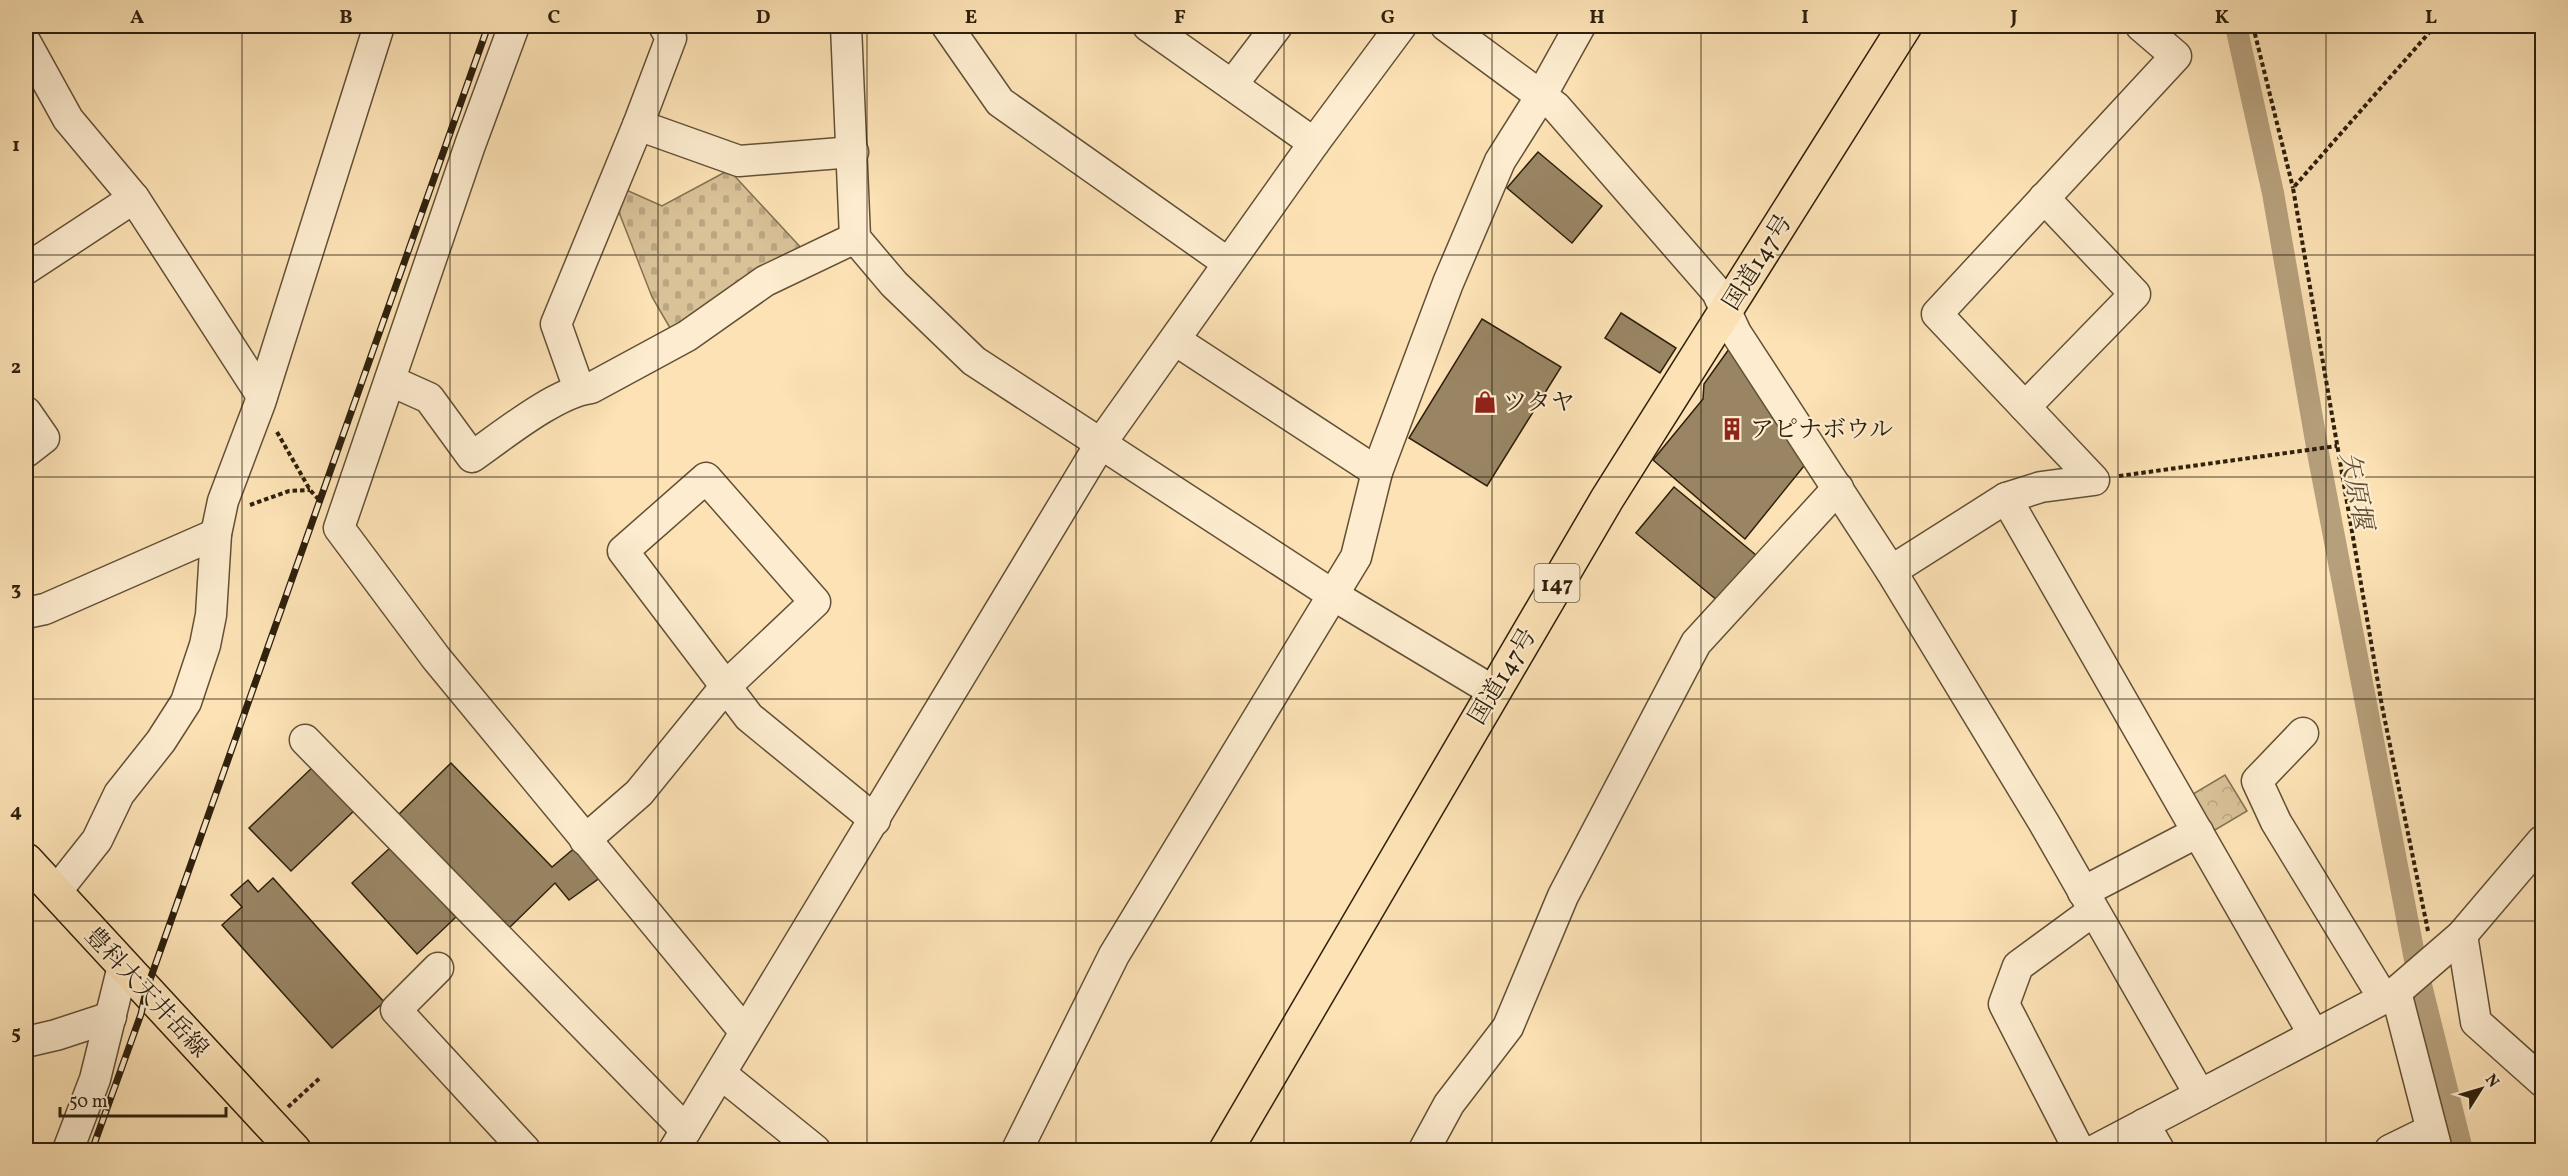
<svg xmlns="http://www.w3.org/2000/svg" width="2568" height="1176" viewBox="0 0 2568 1176" font-family="Vollkorn,'Noto Serif JP',serif">
<defs>
<pattern id="cemetery-stones" width="16" height="16" patternUnits="userSpaceOnUse" patternTransform="scale(1.5)"><rect width="16" height="16" fill="#d9c198"/><path d="M2 7V4a2 2 0 0 1 4 0v3zM10 15v-3a2 2 0 0 1 4 0v3z" fill="#bba682"/></pattern>
<pattern id="park-crowns" width="20" height="18" patternUnits="userSpaceOnUse" patternTransform="scale(1.5)"><rect width="20" height="18" fill="#d9c198"/><path d="M2 6a3 3 0 1 1 6 0M12 15a3 3 0 1 1 6 0" fill="none" stroke="#bba682"/></pattern>
</defs>
<rect width="100%" height="100%" fill="#fce2b5"/>
<filter id="stains"><feTurbulence type="fractalNoise" baseFrequency=".00333" numOctaves="4"/><feColorMatrix values="0 0 0 0 .2 0 0 0 0 .09 0 0 0 0 .02 0 0 0 .5 -.17"/></filter>
<radialGradient id="worn" r=".72"><stop offset=".6" stop-color="#630" stop-opacity="0"/><stop offset="1" stop-color="#630" stop-opacity=".3"/></radialGradient>
<!-- cemetery -->
<path fill="url(#cemetery-stones)" stroke="#847052" stroke-width="1.5" d="M729,170l75,81 -46,18 -44,29 -41,35 -21,-36 -37,-95 9,-13 38,17z"/>
<!-- park -->
<path fill="url(#park-crowns)" stroke="#847052" stroke-width="1.5" d="M2225,775l22,36 -37,22 -22,-36z"/>
<g fill="none" stroke-linecap="round" stroke-linejoin="round">
<!-- canal -->
<g stroke="#b6a07c" stroke-width="22">
<path d="M2236,26l37,167 46,265 97,507"/>
<path d="M2420,981l42,169"/>
</g>
</g>
<!-- building -->
<g fill="#998564" stroke="#2e200c" stroke-width="1.5">
<path d="M1538,152l64,54 -30,37 -65,-55z"/>
<path d="M1621,313l55,35 -16,25 -55,-35z"/>
<path d="M1482,319l79,48 -74,119 -78,-48z"/>
<path d="M1729,349l79,112 -63,78 -92,-79 50,-61 1,-15z"/>
<path d="M1674,487l82,68 -38,46 -82,-68z"/>
<path d="M451,763l101,104 25,-21 24,31 -32,23 -14,-17 -49,48 -112,-112z"/>
<path d="M316,764l41,44 -66,63 -42,-43z"/>
<path d="M391,847l65,70 -39,37 -65,-71z"/>
<path d="M273,878l111,124 -52,46 -110,-123 20,-18 -11,-12 17,-15 10,12z"/>
</g>
<g fill="none" stroke-linecap="round" stroke-linejoin="round">
<!-- minor casing -->
<g stroke="#625036" stroke-width="33">
<g id="minor">
<path d="M514,26l-44,119 -131,383 97,130 309,374"/>
<path d="M846,26l9,212 39,46 80,77 359,234 160,96"/>
<path d="M947,26l53,76 228,161"/>
<path d="M1148,26l166,117"/>
<path d="M1446,26l110,81 161,185 19,41 155,238 153,252 156,272"/>
<path d="M26,43l42,76 66,79 128,198"/>
<path d="M1232,85l45,-59"/>
<path d="M638,125l101,36 114,-9"/>
<path d="M26,269l108,-71"/>
<path d="M1175,340l202,132"/>
<path d="M391,381l38,17 43,59c30,-21 84,-65 119,-69l96,-52 78,-55 90,-43"/>
<path d="M579,389l-23,-65 82,-199 33,-87 -7,-12"/>
<path d="M2025,407l110,-113 -91,-96"/>
<path d="M26,412l18,26 -18,14"/>
<path d="M2006,498l308,537"/>
<path d="M1891,571l115,-73 35,-11 53,-7 -157,-166 239,-258 -35,-30"/>
<path d="M26,613l19,-4 171,-75"/>
<path d="M2303,733l-46,48 19,41 108,177"/>
<path d="M305,740l381,390"/>
<path d="M585,840l54,-47 87,-107 89,-84 -109,-124 -83,73 126,166 126,103"/>
<path d="M2083,892l115,-60"/>
<path d="M55,893l42,-53 22,-46 42,-53 25,-39 19,-57 6,-30 5,-81 7,-33 37,-98 119,-377"/>
<path d="M2462,935l14,87 66,59"/>
<path d="M438,968l-42,42 129,140"/>
<path d="M2396,992l41,158"/>
<path d="M26,1042l30,-7 55,-18"/>
<path d="M721,1074l94,76"/>
<path d="M2144,1124l15,26"/>
<path d="M68,1150l27,-71 28,-113"/>
<path d="M674,1150l427,-707 213,-300 87,-117"/>
<path d="M1017,1150l97,-195 242,-398 21,-85 71,-189 52,-122 41,-65 39,-70"/>
<path d="M1424,1150l25,-46 59,-77 55,-131 133,-253 142,-155"/>
<path d="M2079,1150l-75,-146 14,-38 75,-55"/>
<path d="M2095,1150l301,-158 66,-57 80,-94"/>
<path d="M2390,1150l41,-20"/>
</g>
</g>
<!-- major casing -->
<g stroke="#2e200c" stroke-width="36">
<path id="major" d="M26,860l268,290"/>
</g>
<!-- highway casing -->
<g stroke="#2e200c" stroke-width="36">
<path id="highway" d="M1226,1150l381,-651 298,-473"/>
</g>
<!-- path -->
<g stroke="#2e200c" stroke-width="4" stroke-dasharray="4.5 3" stroke-linecap="butt">
<path d="M2253,26l40,162"/>
<path d="M277,432l33,58 11,12"/>
<path d="M2119,476l218,-30"/>
<path d="M250,505l39,-14 21,-1"/>
<path d="M2428,931l-46,-225 -89,-518 142,-162"/>
<path d="M288,1107l33,-30"/>
</g>
<!-- minor -->
<use href="#minor" stroke="#fdeccf" stroke-width="30"/>
<!-- major -->
<use href="#major" stroke="#fce2b5" stroke-width="33"/>
<!-- highway -->
<use href="#highway" stroke="#fce2b5" stroke-width="33"/>
<!-- rail casing -->
<g stroke="#2e200c" stroke-width="7">
<path id="rail" d="M92,1150l49,-136 5,-23 342,-965"/>
</g>
<!-- rail -->
<use href="#rail" stroke="#fdeccf" stroke-width="4.5" stroke-dasharray="14" stroke-linecap="butt"/>
</g>
<!-- grid -->
<path fill="none" stroke="#2e200c" stroke-width="1.5" stroke-opacity="0.55" d="M242,26v1124M450,26v1124M658,26v1124M867,26v1124M1076,26v1124M1284,26v1124M1492,26v1124M1701,26v1124M1910,26v1124M2118,26v1124M2326,26v1124M26,255h2516M26,477h2516M26,699h2516M26,921h2516"/>
<!-- icons -->
<defs>
<g id="shop-bare" transform="scale(1.8)"><path d="M-5-2.5h2.3a2.7 3.5 0 0 1 5.4 0H5L5.5 6h-11ZM-1.5-2.5h3a1.5 2.3 0 0 0-3 0Z" fill="#8f2418" stroke="#fdeccf" stroke-width="2.5" paint-order="stroke"/></g>
<g id="building-bare" transform="scale(1.8)"><path d="M-4-6H4V6H1V3H-1V6H-4ZM-2.5-4.3h1.7v1.8h-1.7ZM.8-4.3h1.7v1.8H.8ZM-2.5-1h1.7V.8h-1.7ZM.8-1h1.7V.8H.8Z" fill="#8f2418" stroke="#fdeccf" stroke-width="2.5" paint-order="stroke"/></g>
</defs>
<g fill-rule="evenodd">
<use href="#shop-bare" x="1485" y="402"/>
<use href="#building-bare" x="1732" y="429"/>
</g>
<g text-anchor="middle" stroke-width="4.5" stroke-linejoin="round" paint-order="stroke">
<!-- shield labels -->
<rect fill="#fdeccf" stroke="#6c5d46" stroke-width="1.5" x="1534.5" y="564" width="45" height="38" rx="4.5"/>
<g font-size="22" font-weight="bold" fill="#2e200c">
<text x="1557" y="591">147</text>
</g>
<!-- street labels -->
<g font-size="24" fill="#2e200c" stroke="#fdeccf">
<text transform="translate(1757 262) rotate(-58)" y="8">国道147号</text>
<text transform="translate(1502 676) rotate(-59)" y="8">国道147号</text>
<text transform="translate(147 992) rotate(47)" y="8">豊科大天井岳線</text>
</g>
<!-- poi labels -->
<g font-size="24" fill="#2e200c" stroke="#fdeccf" text-anchor="start">
<text x="1503" y="410">ツタヤ</text>
<text x="1750" y="437">アピナボウル</text>
</g>
<!-- water labels -->
<g font-size="26" font-style="italic" fill="#5e4d33" stroke="#fdeccf">
<text transform="translate(2357 490) rotate(79)" y="9">矢原堰</text>
</g>
</g>
<!-- margin -->
<rect width="2568" height="1176" fill="none" stroke="#fce2b5" stroke-width="66"/>
<!-- north arrow -->
<g transform="translate(2481 1089) rotate(53)" stroke="#fdeccf" stroke-width="4.5" paint-order="stroke">
<path d="M0-4.5L10 22L0 15L-10 22Z" fill="#2e200c"/>
<text y="-9" font-size="16" font-weight="bold" text-anchor="middle" fill="#2e200c">N</text>
</g>
<!-- scale -->
<path d="M60 1107v9h166v-9" fill="none" stroke="#2e200c" stroke-width="3"/>
<text x="69" y="1107" font-size="18" fill="#2e200c" stroke="#fdeccf" stroke-width="4.5" paint-order="stroke">50 m</text>
<rect x="33" y="33" width="2502" height="1110" fill="none" stroke="#2e200c" stroke-width="2"/>
<g font-size="20" text-anchor="middle" font-weight="bold" fill="#2e200c">
<text x="137" y="23">A</text>
<text x="346" y="23">B</text>
<text x="554" y="23">C</text>
<text x="763" y="23">D</text>
<text x="971" y="23">E</text>
<text x="1180" y="23">F</text>
<text x="1388" y="23">G</text>
<text x="1597" y="23">H</text>
<text x="1805" y="23">I</text>
<text x="2014" y="23">J</text>
<text x="2222" y="23">K</text>
<text x="2431" y="23">L</text>
<text x="16" y="151">1</text>
<text x="16" y="373">2</text>
<text x="16" y="595">3</text>
<text x="16" y="817">4</text>
<text x="16" y="1039">5</text>
</g>
<rect width="100%" height="100%" filter="url(#stains)"/>
<rect width="100%" height="100%" fill="url(#worn)"/>
</svg>
